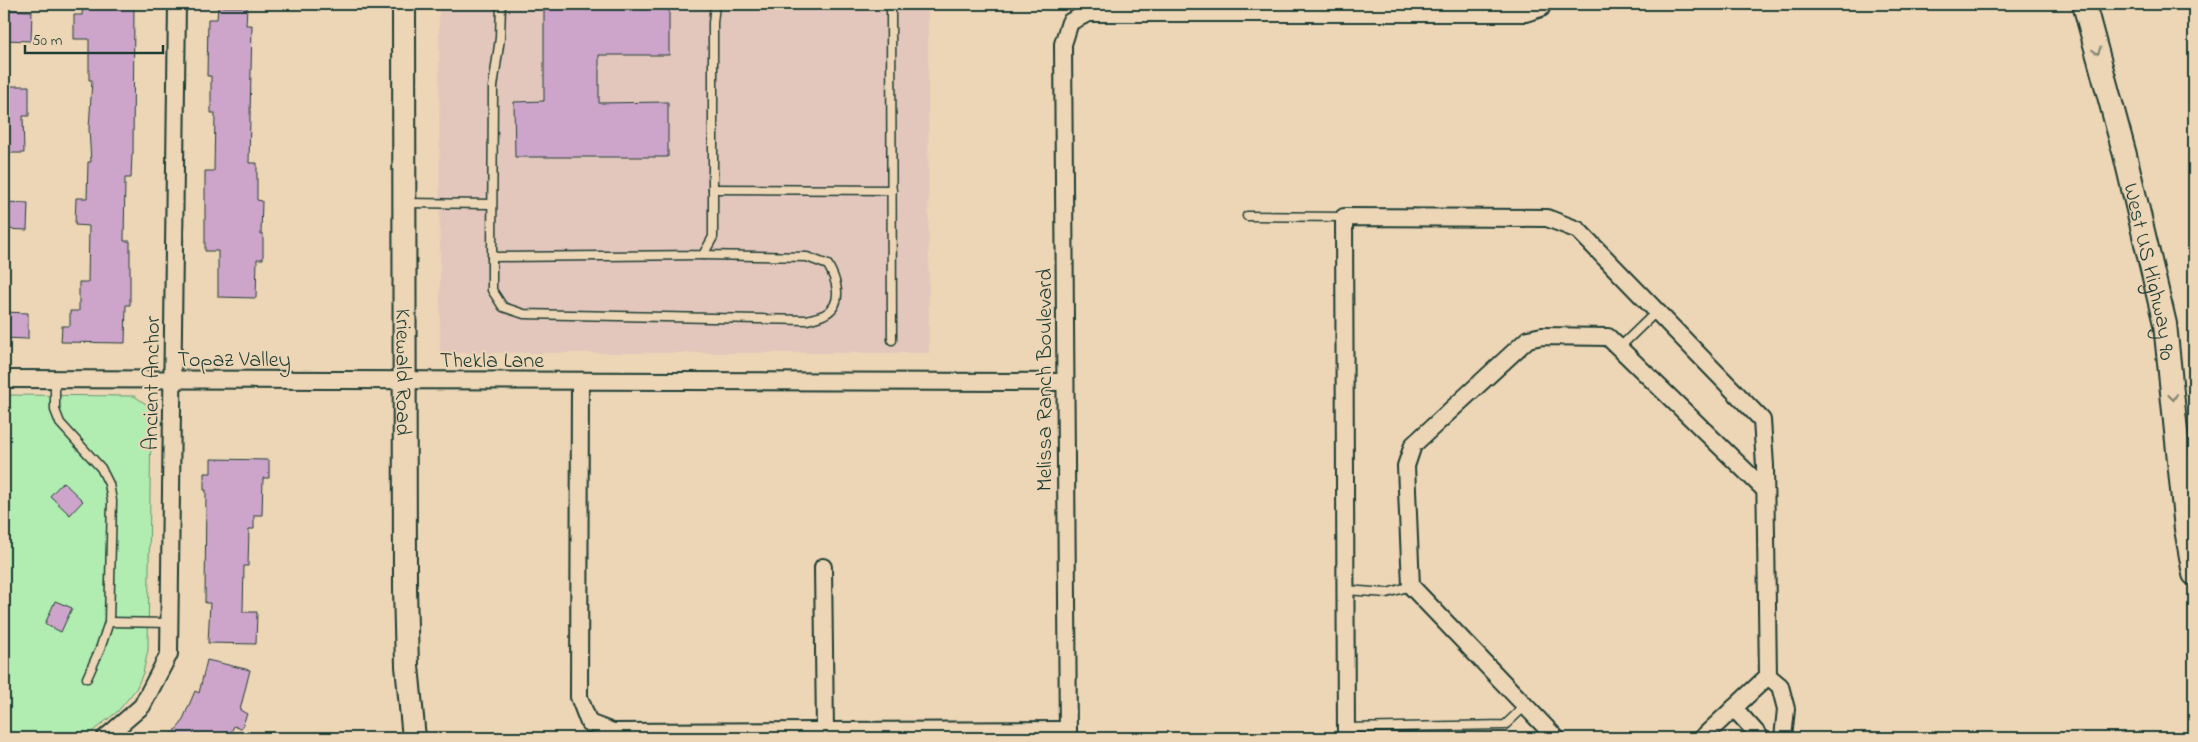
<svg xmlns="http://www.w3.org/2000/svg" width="2198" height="742" viewBox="0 0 2198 742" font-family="'Indie Flower',sans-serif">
<rect width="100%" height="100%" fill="#edd6b6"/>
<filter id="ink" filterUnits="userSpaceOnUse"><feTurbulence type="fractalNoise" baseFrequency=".02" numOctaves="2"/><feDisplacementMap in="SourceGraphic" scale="10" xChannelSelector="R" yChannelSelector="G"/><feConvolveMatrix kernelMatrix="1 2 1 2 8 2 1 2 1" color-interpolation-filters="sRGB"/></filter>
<g filter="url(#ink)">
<!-- built -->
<path fill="#e3c7bc" d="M439,4h489l1,349h-489z"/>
<!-- green -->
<path fill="#b1ecb1" stroke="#689472" d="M4,395l130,1 15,10 2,9 -3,235 -5,23 -7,16 -18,22 -34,27h-80z"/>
<!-- building -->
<g fill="#cda5cb" stroke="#1f3d34">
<path d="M83,4h51l-1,150h-1l-1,24h-6l-1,63h6v64h-4l-1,38 -64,-1 1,-16h8v-15h9v-29h9l1,-56 -14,-1 1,-27h11l1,-36h3l-2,-33 3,-49h-3v-41h-15v-24h8z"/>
<path d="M544,4h125v51h-70v48l69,-1v55h-153l-1,-55 30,-1z"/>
<path d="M218,7h29l-1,18h6l-3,138h8v37l5,1 -1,33h2v25h-6l-1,39 -38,-1v-46h-13v-80h9l1,-58h-4v-37h-4l1,-57h9z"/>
<path d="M4,10l28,1 -1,30 -27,-1z"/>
<path d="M4,86h25v30h-6l1,37h-20z"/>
<path d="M4,202l24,1 -1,27 -23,-1z"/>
<path d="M4,312l24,1v26l-24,-1z"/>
<path d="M211,459l58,1v18h-6l-1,37h-8v14h-5l-1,37h-4l-1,46h14l-1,32 -48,-1 2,-40h-5l1,-113h-2v-17h7z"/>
<path d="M63,482l20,19 -13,14 -20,-19z"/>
<path d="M55,601l17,7 -11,24 -16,-8z"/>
<path d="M207,660l43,10 -10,40 7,4 -6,15 -7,-3 -6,12h-60l13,-14 14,-33 4,2z"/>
</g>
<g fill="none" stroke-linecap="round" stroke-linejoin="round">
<!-- lane casing -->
<g stroke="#1f3d34" stroke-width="11">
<g id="lane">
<path d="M501,4l-1,34 -7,49 -1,170 211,-2 10,-18v-214l2,-19"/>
<path d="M891,4l1,336"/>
<path d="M713,189l179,1"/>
<path d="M405,203l86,1"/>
<path d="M1247,216l97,1"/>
<path d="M492,257v33l11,17 21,7 283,6c6,-2 14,-3 20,-7 17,-11 9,-34 1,-48l-21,-8 -104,-2"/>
<path d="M1620,347l37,-36"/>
<path d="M55,379v31l5,13 41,45 8,16 3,17 -3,121 -9,27 -13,29"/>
<path d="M1346,590l41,3 24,-7"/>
<path d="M109,622l61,1"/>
<path d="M1346,728l159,-3 20,-19"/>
</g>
</g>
<!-- street casing -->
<g stroke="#1f3d34" stroke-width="20">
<g id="street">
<path d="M4,379l1061,3"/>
<path d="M580,382l-1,315 10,26 24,9 455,-2"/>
<path d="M823,567l2,164"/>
<path d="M1768,676l12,10 6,23 -3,29"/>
<path d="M1734,708l27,30"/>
<path d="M105,738l37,-32 27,-52 8,-650"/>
<path d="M1068,738l-5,-694 7,-22 18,-9h438l15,-5 1,-4"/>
<path d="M1346,738l-2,-521 203,1 31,12 184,190 3,46 3,210 -66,62"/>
<path d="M1556,738l-145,-152 -5,-120 7,-21 115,-106 14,-3 66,1 157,153"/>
</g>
</g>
<!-- secondary casing -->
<g stroke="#1f3d34" stroke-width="26">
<g id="secondary">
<path id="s1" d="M404,4l1,584 2,78 7,72"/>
<path id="s2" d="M2084,4l41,151 40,169 21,205 8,45"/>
</g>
</g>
<!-- lane -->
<use href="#lane" stroke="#edd6b6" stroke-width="8"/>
<!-- street -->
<use href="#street" stroke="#edd6b6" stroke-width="16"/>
<!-- secondary -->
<use href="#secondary" stroke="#edd6b6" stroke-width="22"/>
</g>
<!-- one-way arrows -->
<defs><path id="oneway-chevron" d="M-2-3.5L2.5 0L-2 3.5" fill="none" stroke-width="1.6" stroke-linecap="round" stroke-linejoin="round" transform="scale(1.25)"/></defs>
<g stroke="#7c826e">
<use href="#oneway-chevron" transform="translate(2097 51) rotate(75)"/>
<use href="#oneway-chevron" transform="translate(2173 397) rotate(84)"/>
</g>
</g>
<g text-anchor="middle" stroke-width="4" stroke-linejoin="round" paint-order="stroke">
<!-- street labels -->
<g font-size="22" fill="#1f3d34" stroke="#edd6b6">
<text dy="8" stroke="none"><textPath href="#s2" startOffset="276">West US Highway 90</textPath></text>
<text x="234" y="366">Topaz Valley</text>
<text x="492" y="367">Thekla Lane</text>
<text dy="8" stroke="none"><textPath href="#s1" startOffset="368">Kriewald Road</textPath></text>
<text transform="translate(1043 380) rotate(-90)" y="8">Melissa Ranch Boulevard</text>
<text transform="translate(150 383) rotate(-89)" y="8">Ancient Anchor</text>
</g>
</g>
<!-- margin -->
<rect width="2198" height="742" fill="none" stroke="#edd6b6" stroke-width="20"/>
<rect x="10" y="10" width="2178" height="722" fill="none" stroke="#1f3d34" stroke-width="2" filter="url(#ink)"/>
<!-- scale -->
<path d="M25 45v8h138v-8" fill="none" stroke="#1f3d34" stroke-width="2.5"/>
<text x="32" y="45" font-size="15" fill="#1f3d34" stroke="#edd6b6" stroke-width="4" paint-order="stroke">50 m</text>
</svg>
